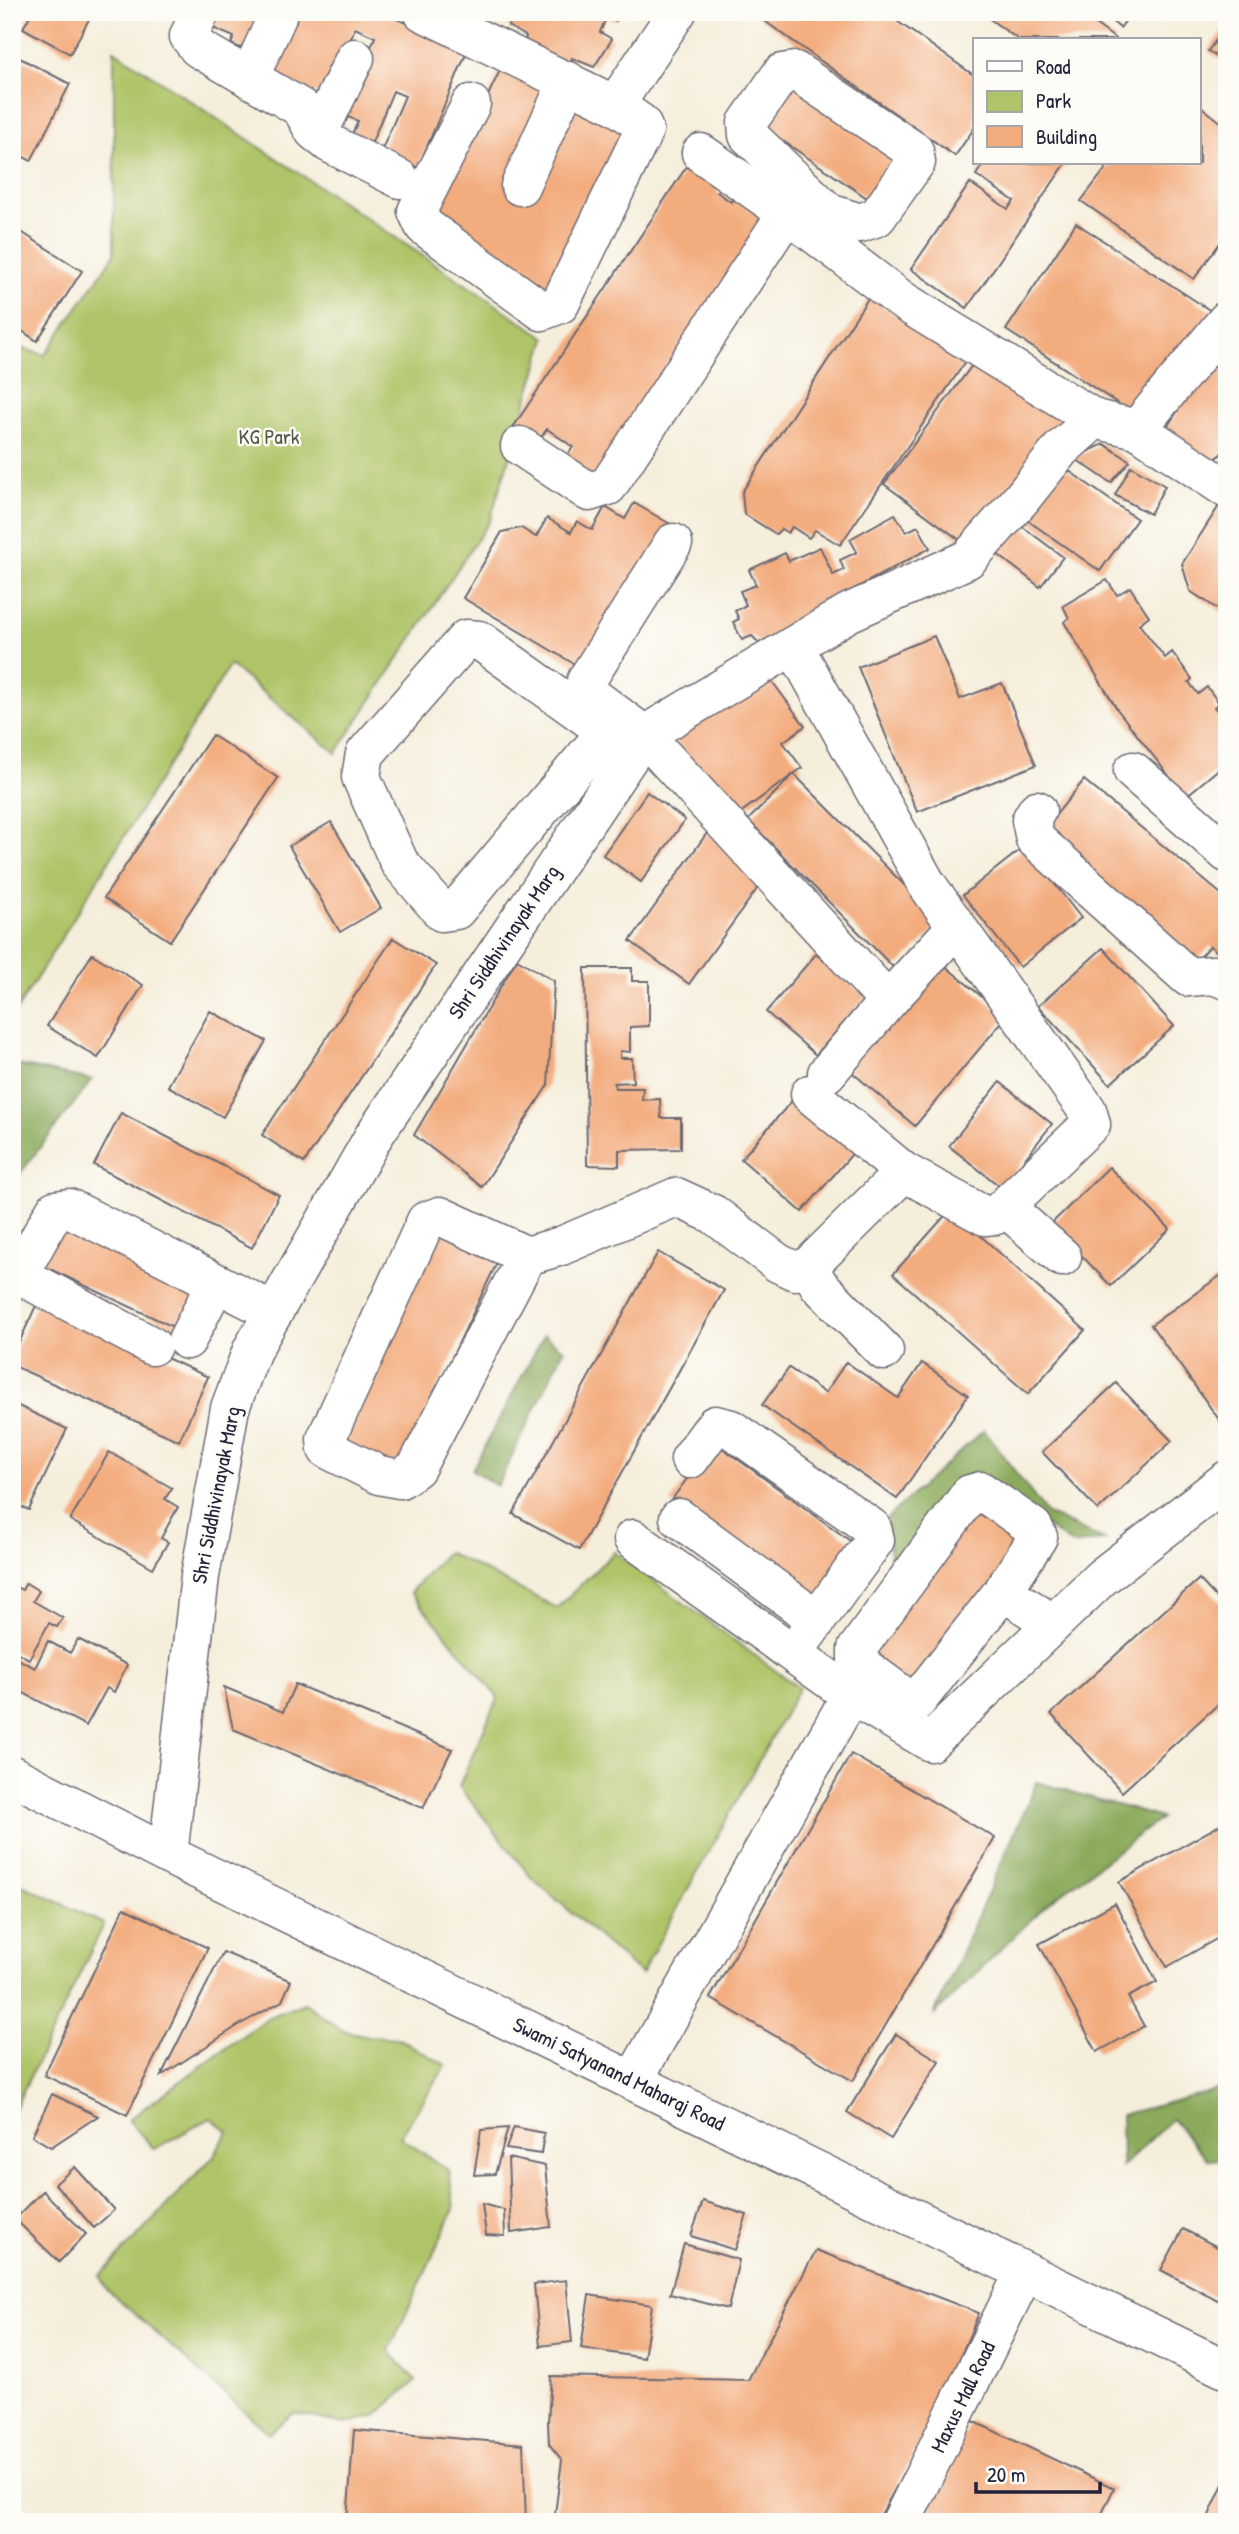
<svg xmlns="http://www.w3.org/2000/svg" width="1239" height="2534" viewBox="0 0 1239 2534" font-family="'Patrick Hand',sans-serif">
<rect width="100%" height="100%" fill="#fdfcf7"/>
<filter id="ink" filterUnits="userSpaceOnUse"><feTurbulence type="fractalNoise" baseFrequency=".0143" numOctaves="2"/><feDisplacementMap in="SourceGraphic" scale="14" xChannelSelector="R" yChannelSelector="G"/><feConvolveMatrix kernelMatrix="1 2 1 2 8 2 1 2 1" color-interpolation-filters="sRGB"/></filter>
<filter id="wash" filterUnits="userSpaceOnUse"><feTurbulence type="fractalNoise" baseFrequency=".00686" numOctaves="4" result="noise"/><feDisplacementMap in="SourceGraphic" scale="28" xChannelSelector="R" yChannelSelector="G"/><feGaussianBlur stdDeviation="1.57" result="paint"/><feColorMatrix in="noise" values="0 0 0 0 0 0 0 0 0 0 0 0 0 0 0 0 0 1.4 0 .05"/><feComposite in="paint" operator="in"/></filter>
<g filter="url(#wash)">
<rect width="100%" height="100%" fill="#f5eedb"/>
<!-- green -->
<g fill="#afc468" stroke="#687352" stroke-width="2">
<path d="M114,50l432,288 -56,182 -154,233 -106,-88 -218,353v-672l33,9 69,-100z"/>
<path d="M447,1552l110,56 57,-56 185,136 -158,286 -111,-98 -71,-90 39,-89 -88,-105z"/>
<path d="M12,1880l92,44 -92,190z"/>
<path d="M305,2003l36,27 27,6 29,2 49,27 -46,72 49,34 5,38 -65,142 27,30 -41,35 -31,8 -50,-11 -25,20 -163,-144 -6,-13 113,-119 15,-25 -17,-14 -57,31 -26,-29 139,-102z"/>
</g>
<!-- forest -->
<g fill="#8baa5c" stroke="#56664c" stroke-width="2">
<path d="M13,1064l79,16 -80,104v-118z"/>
<path d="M544,1335l20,15 -67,136 -25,-16z"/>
<path d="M984,1430l63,84 57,26 -31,5 -49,-34 -169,127 36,-70 -5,-49z"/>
<path d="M1037,1782l124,36 -115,87 -112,110z"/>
<path d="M1227,2087v74l-20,-2 -35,-40 -50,48 -1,-52z"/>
</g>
<g id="blocks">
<!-- building -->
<g fill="#f3ac7e">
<path d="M32,12h61l-23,42 -47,-26z"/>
<path d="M206,12h63l-17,41 -21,-9 3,-7 -33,-14z"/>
<path d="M288,12h92l88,37 -50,119 -37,-16 24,-56 -12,-5 -23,56 -20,-8 8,-18 -15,-6 32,-78 -20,-9 -29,70 -64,-26z"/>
<path d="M514,12h107l-5,9 -9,-5 -7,16 12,7 -18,28 -22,-9 -3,6 -44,-19 1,-9 -18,-10z"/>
<path d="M763,12h121l91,64v51l-20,29 -196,-139z"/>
<path d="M980,12h99l38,28h-98z"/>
<path d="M1101,12h31l-12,16z"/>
<path d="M1227,25v39l-19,-13z"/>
<path d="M12,54l58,30 -39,77 -19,-10z"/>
<path d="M500,70l136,63 -86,163 -121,-75z"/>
<path d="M787,82l122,72 -33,50 -118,-80z"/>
<path d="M1199,105l28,22v106l-33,46 -113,-78 29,-38h89z"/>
<path d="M695,154l32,22 -10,16 14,10 10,-16 30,22 -180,272 -28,-19 10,-14 -26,-18 -11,16 -24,-16z"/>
<path d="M984,163h82l-99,145 -56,-39 59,-86 38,26 6,-8 -38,-26z"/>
<path d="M1076,223l135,88 -71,107 -134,-88z"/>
<path d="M12,226l70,45 -45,70 -25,-17z"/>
<path d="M869,297l97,64 -126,184 -25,-15 -6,8 -17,-11 -4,6 -7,-4 -5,5 -32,-20 -2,-22z"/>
<path d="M1219,349l8,6v92l-18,20 -46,-34z"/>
<path d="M979,356l88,65 -95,128 -88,-65z"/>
<path d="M1104,444l26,17 -19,22 -37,-25z"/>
<path d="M1131,466l34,20 -15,28 -35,-19z"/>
<path d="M1065,468l72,51 -37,52 -73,-51z"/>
<path d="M1222,501l5,3v111l-37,-24 -8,-27z"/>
<path d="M634,503l38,22 -86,146 -123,-73 39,-66 19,-4 15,9 11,-19 24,14 6,-11 15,9 13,-23 20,12z"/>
<path d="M895,514l11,18 12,-6 12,22 -100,54 1,5 -72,36 -7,-7 -10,4 -9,-18 6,-3 -4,-8 11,-6 -6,-14 16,-6 -7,-15 36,-17 4,8 31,-14 13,28 11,-5 -4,-10 17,-8 -7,-13z"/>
<path d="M1015,521l48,36 -23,30 -48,-37z"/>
<path d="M1107,580l10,15 13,-8 19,29 -10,8 26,34 7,-6 20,27 -3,3 9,12 9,-7 12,16 -5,4 13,14v41l-42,35 -68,-88 -53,-87 5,-4 -6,-12z"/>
<path d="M934,636l26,63 42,-16 34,82 -119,47 -59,-145z"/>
<path d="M763,669l42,57 -22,16 19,26 -69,50 -61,-82z"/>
<path d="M212,735l66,43 -108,163 -66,-43z"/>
<path d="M794,774l148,149 -47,46 -147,-149z"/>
<path d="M1084,780l143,119v61l-17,-14 -20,23 -144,-142z"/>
<path d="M647,792l38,28 -44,62 -38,-27z"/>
<path d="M331,822l50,86 -41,24 -51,-86z"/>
<path d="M707,833l60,42 -78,109 -59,-43z"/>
<path d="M1025,846l56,72 -61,49 -57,-72z"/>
<path d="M393,938l43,27 -132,198 -42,-28z"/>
<path d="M1103,948l71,78 -64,58 -72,-78z"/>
<path d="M92,954l51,31 -45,73 -51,-32z"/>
<path d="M816,954l50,43 -50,58 -50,-43z"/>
<path d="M517,959l37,22 -6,104 -66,102 -68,-52z"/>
<path d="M938,960l68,57 -91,109 -67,-57z"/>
<path d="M585,968h47v13h17v45l-19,1v25l-10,-1v7h12l1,24 -19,1 1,5h28l-1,12 18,-1 1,19h20v31l-62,1v16l-32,-1z"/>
<path d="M210,1011l56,30 -43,76 -55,-31z"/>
<path d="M1000,1082l52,42 -50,64 -53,-42z"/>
<path d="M797,1095l61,52 -56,65 -61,-53z"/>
<path d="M121,1113l158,82 -27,53 -158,-83z"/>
<path d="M1109,1167l61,62 -59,57 -60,-62z"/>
<path d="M951,1209l134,121 -57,64 -135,-120z"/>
<path d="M63,1213l143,70 -20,50 -147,-69z"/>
<path d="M436,1224l65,30 -103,217 -64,-27z"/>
<path d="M658,1252l66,38 -145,260 -66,-36z"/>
<path d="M1227,1271v151l-4,3 -72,-100z"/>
<path d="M39,1299l169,78 -29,64 -167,-76v-7z"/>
<path d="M846,1362l52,36 24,-35 46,32 -71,104 -135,-94 27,-37 36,25z"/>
<path d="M1116,1383l56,58 -74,69 -56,-58z"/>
<path d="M12,1403l55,26 -38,81 -17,-7z"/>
<path d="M714,1442l146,106 -44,60 -146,-106z"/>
<path d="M109,1452l63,36 -7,11 13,8 -17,31 7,4 -15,26 -83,-48z"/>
<path d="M977,1500l51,36 -114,156 -50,-36z"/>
<path d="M1199,1579l28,30v87l-105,96 -71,-78z"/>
<path d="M26,1583l13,8 -6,10 30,17 -6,9 -8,-4 -20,36 -17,-9v-65l10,5z"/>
<path d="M78,1639l49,26 -13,27 -7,-4 -21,38 -74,-39v-23l4,-6 19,10 13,-27 22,12z"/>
<path d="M295,1684l157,65 -29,59 -190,-79 -9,-42 59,25z"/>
<path d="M851,1754l144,84 -142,243 -143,-83z"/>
<path d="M1227,1821v112l-60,34 -48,-85z"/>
<path d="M1115,1903l42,79 -29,15 16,29 -47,26 -58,-108z"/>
<path d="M124,1908l84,40 -81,167 -83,-40z"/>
<path d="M223,1952l68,29 -9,20 -43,24 -78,51z"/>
<path d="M896,2034l43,27 -48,78 -44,-27z"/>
<path d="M52,2094l46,22 -47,31 -19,-11z"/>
<path d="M514,2127l30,6 -3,21 -35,-5z"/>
<path d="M508,2128l-13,46 -21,1 7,-45z"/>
<path d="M508,2158l37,8 6,61 -40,6z"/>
<path d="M75,2167l39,43 -20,18 -39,-44z"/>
<path d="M43,2191l43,43 -27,28 -44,-43z"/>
<path d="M703,2201l44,14 -12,35 -44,-14z"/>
<path d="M482,2204l22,6 1,26 -19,-1z"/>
<path d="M1183,2229l44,23v53l-66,-35z"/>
<path d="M684,2244l55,16 -11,49 -58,-15z"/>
<path d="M816,2250l163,63 -43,101 -59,108h-323l8,-62 -13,-16 -1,-21 3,-47 197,4z"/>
<path d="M566,2280l6,62 -32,4 -6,-62z"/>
<path d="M589,2295l63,10 -8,53 -63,-10z"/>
<path d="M971,2420l143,68 -16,34h-175z"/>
<path d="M354,2430l169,14 3,78 -179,-1z"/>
<path d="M1224,2482l3,1v39h-21z"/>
</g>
</g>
</g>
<g filter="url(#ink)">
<use href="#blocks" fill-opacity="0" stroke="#6c6973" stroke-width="2"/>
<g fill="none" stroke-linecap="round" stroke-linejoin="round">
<!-- minor casing -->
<g stroke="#6c6973" stroke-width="41">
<g id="minor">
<path d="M200,12l-11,24 9,12 103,60 13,23 15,12 71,36"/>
<path d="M423,12l192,93 62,-93"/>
<path d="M249,78l28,-61"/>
<path d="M471,104l-54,107 7,15 118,85 18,-7 84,-174 -3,-7 -26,-18"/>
<path d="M318,134l37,-76"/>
<path d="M701,153l86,60 116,88 192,118 42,10 90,60"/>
<path d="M520,186l48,-105"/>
<path d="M815,234l14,-21 31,10 17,-6 39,-55 -2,-11 -119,-80 -13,2 -35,50 1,12 81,78"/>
<path d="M1137,429l90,-109"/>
<path d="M520,446l69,46 19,-6 179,-273"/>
<path d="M673,543l-87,138 2,12 56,42 244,266"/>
<path d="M601,738l-145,172 -14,2 -43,-50 -38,-85 4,-23 101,-115 13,1 155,111"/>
<path d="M1133,771l94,82"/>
<path d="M1037,810l-6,10 4,19 153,138 25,-2 14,5"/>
<path d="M827,1073l61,-72 69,-75"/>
<path d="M810,1094l94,78"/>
<path d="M1005,1207l57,50"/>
<path d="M527,1256l-87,-40 -14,5 -100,218 1,10 52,26 21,4 16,-11 111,-212 34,-10 115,-49 37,17 65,49 17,8 13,-4 96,-95 81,44 11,-1 95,-91 -4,-14 -161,-227 -132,-237"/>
<path d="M808,1267l11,18 65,66"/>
<path d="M187,1340l29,-57"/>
<path d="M152,1346l-127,-68 -3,-9 33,-59 14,-2 205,104"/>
<path d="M690,1459l25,-34 16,4 141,99 3,12 -82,113"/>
<path d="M679,1518l138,102"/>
<path d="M633,1539l218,156 79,47 172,-165 125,-97"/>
<path d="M1003,1591l-86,110 -11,-3 -49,-36v-13l113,-155 11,-3 52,36 5,10 -35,54 50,33"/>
<path d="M12,1775l156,80 1059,515"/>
<path d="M168,1855l32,-279 30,-168 22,-58 123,-216 269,-399 204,-122 120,-54 54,-61 39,-49 34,-30"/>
<path d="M633,2081l218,-386"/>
<path d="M901,2522l123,-249"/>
</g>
</g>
<!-- minor -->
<use href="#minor" stroke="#fff" stroke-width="38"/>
</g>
</g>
<g text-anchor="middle" stroke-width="5" stroke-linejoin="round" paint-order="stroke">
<!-- park labels -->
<g font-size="21" fill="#535b4b" stroke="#fdfcf7">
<text x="269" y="444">KG Park</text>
</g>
<!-- street labels -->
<g font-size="21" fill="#22223b" stroke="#fdfcf7">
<text transform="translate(504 942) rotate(-56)" y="7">Shri Siddhivinayak Marg</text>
<text transform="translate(216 1495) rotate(-79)" y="7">Shri Siddhivinayak Marg</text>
<text transform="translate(619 2074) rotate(26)" y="7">Swami Satyanand Maharaj Road</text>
<text transform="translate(963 2397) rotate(-64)" y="7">Maxus Mall Road</text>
</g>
</g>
<!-- margin -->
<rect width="1239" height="2534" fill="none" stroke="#fdfcf7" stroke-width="42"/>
<!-- legend -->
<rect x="973" y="38" width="228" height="126" fill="#fdfcf7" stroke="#a5a5ac" stroke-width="2"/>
<rect x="987" y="61" width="35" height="10" fill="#ffffff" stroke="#a5a5ac" stroke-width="2"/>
<text x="1036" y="74" font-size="21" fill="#22223b">Road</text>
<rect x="987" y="91" width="35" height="21" fill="#afc468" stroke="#a5a5ac" stroke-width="2"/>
<text x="1036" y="108" font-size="21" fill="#22223b">Park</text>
<rect x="987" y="126" width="35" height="21" fill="#f3ac7e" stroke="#a5a5ac" stroke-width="2"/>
<text x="1036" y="144" font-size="21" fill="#22223b">Building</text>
<!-- scale -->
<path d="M976 2482v10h124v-10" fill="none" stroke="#22223b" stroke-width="3.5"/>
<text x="987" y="2482" font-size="21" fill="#22223b" stroke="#fdfcf7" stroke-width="5" paint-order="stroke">20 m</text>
</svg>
